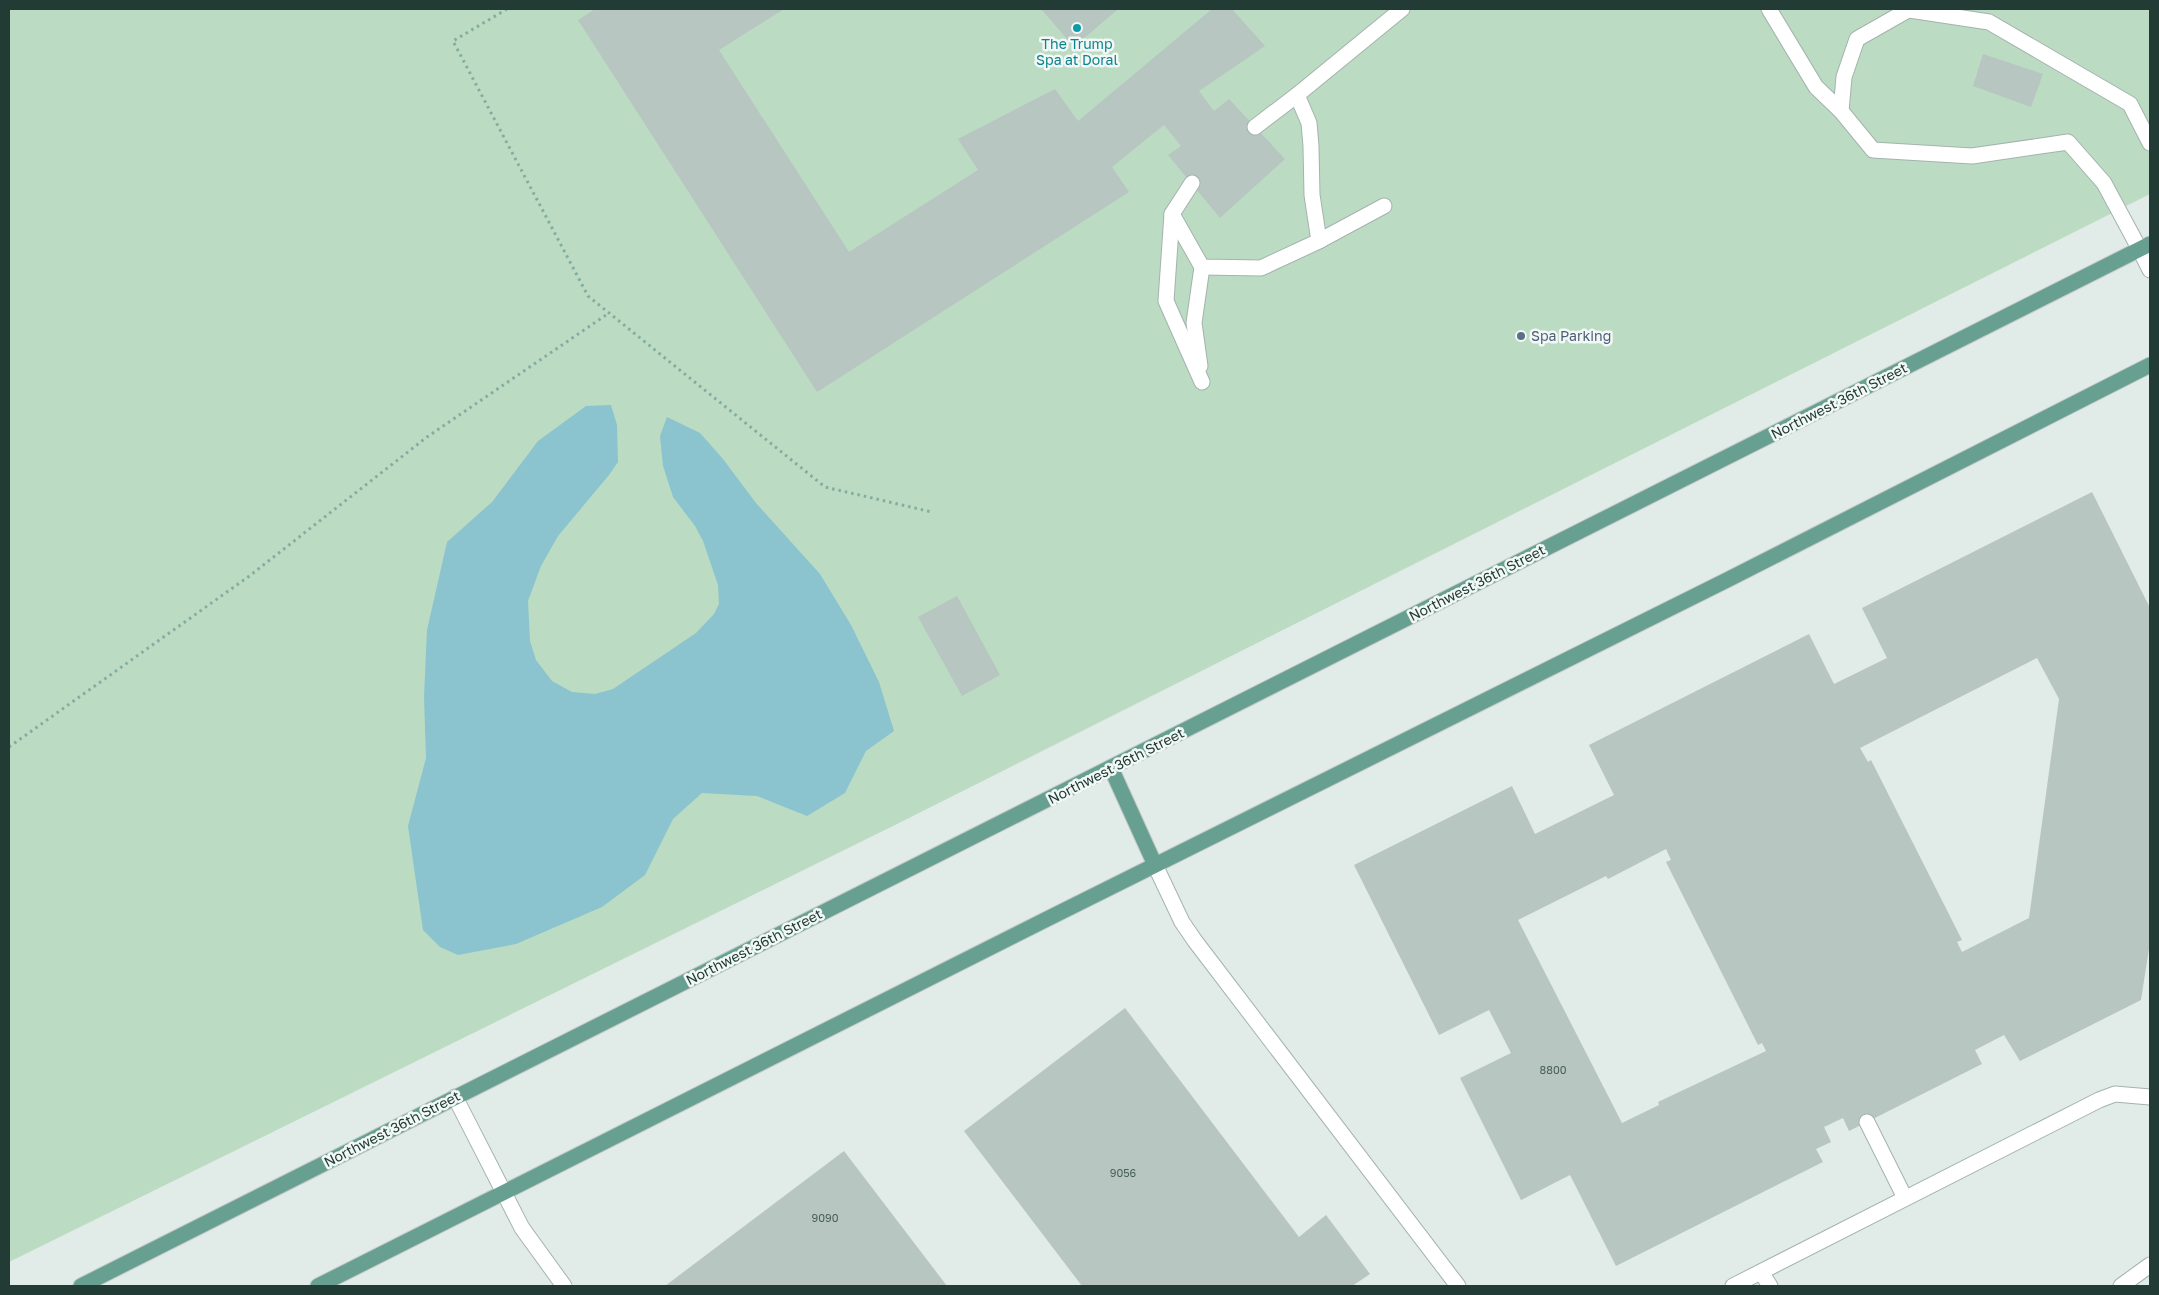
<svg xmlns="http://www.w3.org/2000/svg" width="2159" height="1295" viewBox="0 0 2159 1295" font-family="'Golos Text',sans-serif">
<rect width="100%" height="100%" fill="#e1ebe7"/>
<!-- green -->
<path fill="#bbdbc3" d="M9,9h2141v185l-1251,629 -890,439z"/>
<!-- water -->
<path fill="#8bc4ce" d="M611,405l6,20 1,37 -9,13 -51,61 -17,30 -13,35 2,40 6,19 16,21 20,11 23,2 18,-5 83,-56 18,-19 5,-10 -1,-19 -15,-44 -8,-15 -22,-29 -10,-31 -3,-30 7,-19 33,16 23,26 33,44 64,71 31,51 28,57 15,49 -28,20 -21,42 -38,23 -50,-20 -55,-3 -29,26 -28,56 -43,32 -86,37 -58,11 -18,-8 -17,-17 -15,-104 18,-68 -2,-61 3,-67 20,-88 45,-40 46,-61 48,-35z"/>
<!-- building -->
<g fill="#b7c6c0" fill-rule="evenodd">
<path d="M595,9h189l-65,41 130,202 129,-82 -20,-31 97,-50 23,32 134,-112h20l33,37 -66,45 15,20 15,-12 56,60 -65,59 -52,-63 13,-9 -17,-21 -52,42 17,25 -312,200 -239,-372z"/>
<path d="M1041,9h77l-44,38z"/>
<path d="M1983,54l60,20 -12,33 -58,-21z"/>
<path d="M2092,492l58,116v334l-9,58 -121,61 -16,-26 -29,15 7,14 -133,67 -6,-13 -19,9 7,15 -15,7 7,13 -207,104 -46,-91 -49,25 -61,-122 51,-25 -22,-43 -50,25 -85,-170 158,-79 23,48 79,-39 -25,-50 220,-111 25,50 53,-26 -25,-50zM2037,658l22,41 -30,219 -67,34 -5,-10 5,-2 -91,-180 -3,2 -8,-14zM1666,849l5,11 -5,2 92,183 4,-2 4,8 -108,51 1,3 -37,18 -104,-203 88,-44 2,3z"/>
<path d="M957,596l43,79 -38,21 -44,-79z"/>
<path d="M1125,1008l174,229 27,-22 44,59 -18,12h-270l-118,-155z"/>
<path d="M844,1151l103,135h-282z"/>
</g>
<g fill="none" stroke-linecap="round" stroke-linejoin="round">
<!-- lane casing -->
<g stroke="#a4b3ae" stroke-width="17">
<g id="lane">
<path d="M1769,9l47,78 25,24 32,39 99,6 96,-14 36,41 36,67"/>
<path d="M1903,9l86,13 141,82 20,39"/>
<path d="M1841,111l3,-34 13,-38 51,-29"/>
<path d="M1255,127l42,-32 105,-86"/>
<path d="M1192,183l-20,31 -6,87 36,81"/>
<path d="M1172,214l30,53 59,1 58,-27 -7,-46 -1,-49 -2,-23 -12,-28"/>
<path d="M1319,241l65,-35"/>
<path d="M1200,366l-6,-43 8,-56"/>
<path d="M1155,865l27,57 13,19 263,345"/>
<path d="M455,1097l67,131 42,58"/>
<path d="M1867,1122l38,76"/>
<path d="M1761,1272l9,14"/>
<path d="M1733,1286l366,-186 16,-6 35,3"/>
<path d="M2121,1286l29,-21"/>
</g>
</g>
<!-- street casing -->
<g stroke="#a4b3ae" stroke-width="17">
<path id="street" d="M2140,250l10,20"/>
</g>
<!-- primary casing -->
<g stroke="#c1c8c6" stroke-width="17">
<g id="primary">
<path d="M1111,768l44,97"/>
<path d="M81,1286l2069,-1042"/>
<path d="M318,1286l729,-367 682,-340 421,-214"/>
</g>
</g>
<!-- path -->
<g stroke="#83ada0" stroke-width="3" stroke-dasharray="2.5 4" stroke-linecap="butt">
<path d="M507,9l-54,32 135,255 237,191 107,25"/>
<path d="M9,747l239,-170 179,-140 182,-124"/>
</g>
<!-- lane -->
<use href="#lane" stroke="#fff" stroke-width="15"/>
<!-- street -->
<use href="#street" stroke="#fff" stroke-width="15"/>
<!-- primary -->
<use href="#primary" stroke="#679f90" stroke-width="15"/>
</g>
<!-- markers -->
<circle fill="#0f9aa8" stroke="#f1f8f5" stroke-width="2" cx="1077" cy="28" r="5"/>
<circle fill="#5c6f8a" stroke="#f1f8f5" stroke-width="2" cx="1521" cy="336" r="5"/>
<g text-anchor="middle" stroke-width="5" stroke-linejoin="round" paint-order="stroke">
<!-- number labels -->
<g font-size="11" fill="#475e57">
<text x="1553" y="1074">8800</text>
<text x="1123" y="1177">9056</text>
<text x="825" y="1222">9090</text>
</g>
<!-- culture labels -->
<g font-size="14" fill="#0d838f" stroke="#f1f8f5">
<text x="1077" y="49">The Trump<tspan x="1077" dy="16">Spa at Doral</tspan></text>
</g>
<!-- service labels -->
<g font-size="14" fill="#4e5e75" stroke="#f1f8f5" text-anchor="start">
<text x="1531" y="341">Spa Parking</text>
</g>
<!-- street labels -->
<g font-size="14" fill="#223b34" stroke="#f1f8f5">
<text transform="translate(1839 401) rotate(-27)" y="5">Northwest 36th Street</text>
<text transform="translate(1477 583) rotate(-27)" y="5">Northwest 36th Street</text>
<text transform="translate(1116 766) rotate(-27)" y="5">Northwest 36th Street</text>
<text transform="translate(754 947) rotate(-27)" y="5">Northwest 36th Street</text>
<text transform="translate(392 1129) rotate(-27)" y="5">Northwest 36th Street</text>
</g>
</g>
<!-- border -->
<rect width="2159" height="1295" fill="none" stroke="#223b34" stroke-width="20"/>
</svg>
